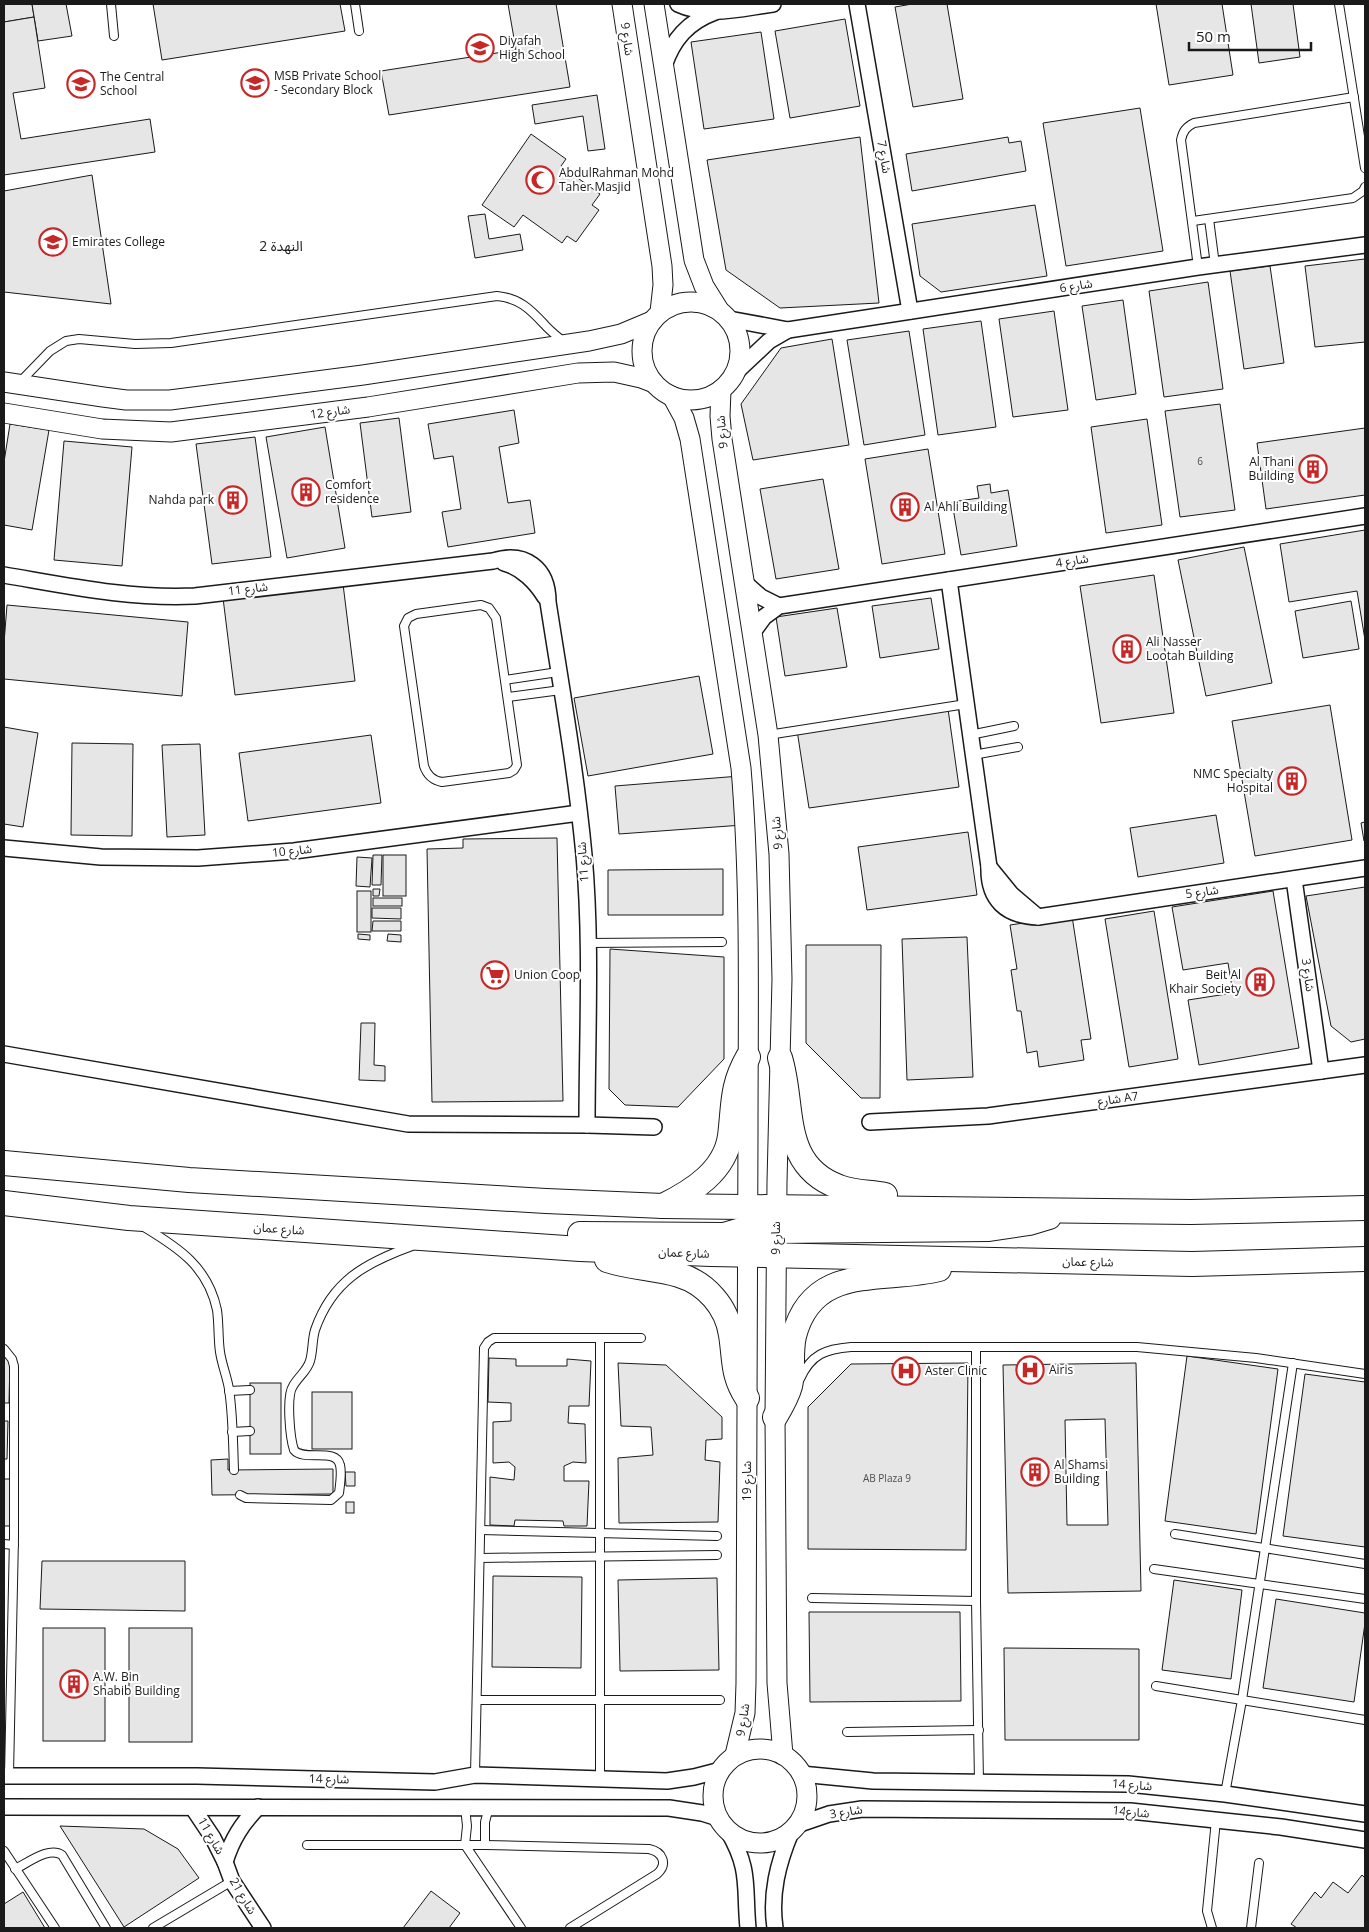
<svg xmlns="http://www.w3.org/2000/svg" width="1369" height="1932" viewBox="0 0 1369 1932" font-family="'Open Sans','Noto Sans Arabic',sans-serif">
<rect width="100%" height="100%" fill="#fff"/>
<!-- building -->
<g fill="#e6e6e6" stroke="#1a1a1a" fill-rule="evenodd">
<path d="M4,4h28l2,13 -30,5z"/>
<path d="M32,4h34l6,32 -34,5z"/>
<path d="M153,4h187l5,27 -183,29z"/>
<path d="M508,4h48l14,83 -181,28 -8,-44 135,-21z"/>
<path d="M912,4h35l16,95 -50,8 -18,-100z"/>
<path d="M1156,4h66l11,71 -64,10z"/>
<path d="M1251,4h42l7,53 -41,6z"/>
<path d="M34,17l11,71 -32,5 8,46 129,-20 5,33 -151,23v-153z"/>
<path d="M845,19l15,87 -70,12 -15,-87z"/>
<path d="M761,32l13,87 -70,10 -13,-87z"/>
<path d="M597,95l8,54 -17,2 -5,-35 -48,8 -3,-19z"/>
<path d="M1140,108l23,143 -97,15 -23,-143z"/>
<path d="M531,134l35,25 -5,7 39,28 -8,11 7,5 -23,32 -9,-6 -5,7 -39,-28 -9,12 -32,-22z"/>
<path d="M860,137l19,166 -99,5 -54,-38 -19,-110z"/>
<path d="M1008,137l1,6 12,-2 5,30 -114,20 -6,-37z"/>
<path d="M92,175l19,129 -107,-12v-101z"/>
<path d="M1035,205l12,71 -106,16 -21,-16 -8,-52z"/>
<path d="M485,214l4,25 31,-5 3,16 -48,8 -7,-42z"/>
<path d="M1365,259v83l-50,5 -10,-81z"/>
<path d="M1270,266l14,97 -40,6 -14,-98z"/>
<path d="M1208,282l15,107 -59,8 -15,-106z"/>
<path d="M1123,300l13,94 -40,6 -14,-94z"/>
<path d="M1054,311l14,99 -55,7 -14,-98z"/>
<path d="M981,321l15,106 -58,8 -15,-106z"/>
<path d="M909,331l16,104 -61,10 -17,-105z"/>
<path d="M832,339l17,106 -96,15 -12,-56 40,-56z"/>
<path d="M1220,404l15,106 -55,7 -15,-106z"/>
<path d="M514,410l5,33 -20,4 9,56 22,-3 5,33 -87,14 -6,-35 19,-3 -8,-53 -19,3 -6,-35z"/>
<path d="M399,418l12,94 -39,5 -12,-94z"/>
<path d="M1147,419l15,106 -56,8 -15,-106z"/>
<path d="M10,424l39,6 -17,100 -28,-5v-63z"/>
<path d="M325,427l20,121 -58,10 -21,-121z"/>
<path d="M1365,428v67l-99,14 -9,-66z"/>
<path d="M255,437l16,120 -59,7 -16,-120z"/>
<path d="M64,441l68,6 -10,119 -68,-6z"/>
<path d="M928,449l17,105 -63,10 -17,-105z"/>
<path d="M823,479l16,90 -63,10 -16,-90z"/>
<path d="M990,484l1,9 17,-3 9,56 -56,9 -9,-53 27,-4 -2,-12z"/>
<path d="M1365,530v110l-8,-49 -68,11 -9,-58z"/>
<path d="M1244,547l28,136 -66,13 -28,-136z"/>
<path d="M1154,575l20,138 -73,10 -21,-137z"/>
<path d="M343,584l12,97 -120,14 -12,-97z"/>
<path d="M931,598l8,51 -59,9 -8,-52z"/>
<path d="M1351,601l8,48 -56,9 -8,-47z"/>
<path d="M7,605l181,17 -6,74 -178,-17v-36z"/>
<path d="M837,608l10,59 -62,9 -9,-59z"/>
<path d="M699,676l14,78 -125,22 -14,-78z"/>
<path d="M1330,705l22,135 -97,16 -23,-135z"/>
<path d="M948,709l11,78 -150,21 -12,-78z"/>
<path d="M4,727l34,6 -15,94 -19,-3z"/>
<path d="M371,735l10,68 -133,18 -9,-68z"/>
<path d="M72,743l61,1 -1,92 -61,-1z"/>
<path d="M200,744l5,91 -38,2 -5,-92z"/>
<path d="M740,776l3,49 -124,9 -4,-48z"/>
<path d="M1216,815l8,48 -86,14 -8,-49z"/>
<path d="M1365,822v19h-1l-3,-18z"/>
<path d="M968,832l9,63 -110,15 -9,-63z"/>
<path d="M557,838l6,263 -131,1 -5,-253 36,-1v-9z"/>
<path d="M373,855h9l-1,30h-9z"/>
<rect x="383" y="855" width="23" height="41"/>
<path d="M357,857l15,1 -2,29 -14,-1z"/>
<path d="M723,869v46h-115v-45z"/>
<path d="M1365,887v152l-14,3 -20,-16 -25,-130z"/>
<path d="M373,889h7l-1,7h-6z"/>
<rect x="357" y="891" width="14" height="41"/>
<path d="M1273,891l26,157 -100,17 -11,-65 45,-7 -5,-30 -45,7 -11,-63z"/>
<rect x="373" y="898" width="29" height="8"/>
<path d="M372,908h29v11l-29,-1z"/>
<path d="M1154,911l24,148 -49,8 -24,-148z"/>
<path d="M1072,916l19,123 -10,1 3,20 -45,7 -2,-16 -10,2 -6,-42h-4l-6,-41 6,-1 -7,-44z"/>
<path d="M373,921h28v10h-29z"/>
<path d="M358,934l12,1v5l-12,-1z"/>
<path d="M388,934l13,1v7l-14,-1z"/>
<path d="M967,937l6,140 -66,3 -5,-141z"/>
<path d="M806,945h75l-1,153h-19l-55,-55z"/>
<path d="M610,949l114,8v102l-46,48 -53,-2 -16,-16z"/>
<path d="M361,1023h14l-1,42 11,1v15l-26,-1z"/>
<path d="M1187,1356l91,13 -22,165 -91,-13z"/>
<path d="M4,1358h6l-1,45h-5z"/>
<path d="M489,1358l27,1v7h51v-7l24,2 -2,45h-20l-1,17 17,1 1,39 -13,-1 -9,4v15h25l-2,45h-23l-1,-5 -48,-1 -1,6 -24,-1v-48l24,3 1,-13 -6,-5 -16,1v-41l18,-1v-18l-23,-1z"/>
<path d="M618,1363l48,2 56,52v22l-16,1 -1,20 15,2 -2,60 -99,1 -1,-65 35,-3 -2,-28 -30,-1z"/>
<path d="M968,1363l-2,187 -158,-1v-142l43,-43z"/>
<path d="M1136,1363l5,228 -133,2 -5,-228zM1105,1419l3,106h-41l-2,-105z"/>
<path d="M1305,1374l60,8v165l-82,-11z"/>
<rect x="250" y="1383" width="31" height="71"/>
<rect x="312" y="1392" width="40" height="57"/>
<path d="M4,1421h4l-1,38h-3z"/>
<path d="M228,1459v11l105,-1v25l-121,1 -1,-35z"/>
<path d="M345,1472h10v14h-9z"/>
<rect x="4" y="1479" width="6" height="47"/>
<rect x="346" y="1502" width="8" height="11"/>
<path d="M42,1561h143v50l-145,-2z"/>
<path d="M493,1576l89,1 -1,91 -89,-1z"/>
<path d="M717,1578l2,92 -99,1 -2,-91z"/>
<path d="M1174,1580l68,10 -11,89 -69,-9z"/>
<path d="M1276,1599l89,14v10l-11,79 -91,-14z"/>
<path d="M809,1612h151l1,89 -151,1z"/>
<rect x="43" y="1628" width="62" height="113"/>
<rect x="129" y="1628" width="63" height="114"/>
<path d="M1004,1648l135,1v91h-134z"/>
<path d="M60,1826l84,3 34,20 21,29 -75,49z"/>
<path d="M1362,1875l3,3v50h-68l-6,-4 24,-32 6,6 12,-16 15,11z"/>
<path d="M431,1891l29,22 -11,15h-46z"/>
<path d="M23,1892l22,36h-41v-24z"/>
</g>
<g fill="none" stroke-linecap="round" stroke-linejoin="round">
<!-- service casing -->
<g stroke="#1a1a1a" stroke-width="10">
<g id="service">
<path d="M111,4l3,32"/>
<path d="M355,4l4,27"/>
<path d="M1339,4l26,164"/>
<path d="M1209,219l6,46"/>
<path d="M1193,221l160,-23 10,-7 2,-4"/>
<path d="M1198,267l-17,-127c2,-9 5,-13 13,-17l160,-26"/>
<path d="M19,383l31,-32 16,-10 13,-2 56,5 36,-1 326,-47c22,2 33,13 47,28 6,7 14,13 21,19"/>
<path d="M481,605l8,3 7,10 21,147 -3,5 -5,3 -67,9c-10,-2 -15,-7 -18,-16l-20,-140 4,-8 8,-4z"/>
<path d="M505,680l53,-8"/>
<path d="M508,697l53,-7"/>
<path d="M768,735l198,-31"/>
<path d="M970,735l44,-9"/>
<path d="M973,755l45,-8"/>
<path d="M587,943l135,-1"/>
<path d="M144,1227c35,21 64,40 73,83 2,14 1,28 3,42 2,13 7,25 9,37 4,27 4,54 5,81"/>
<path d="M600,1338v441"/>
<path d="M976,1347v254l3,181"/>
<path d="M4,1349l8,10 2,7v171l-5,238"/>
<path d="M800,1379c11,-25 26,-30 51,-32h286l119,11 109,16"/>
<path d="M229,1391l21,-1"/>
<path d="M232,1432l18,-1"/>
<path d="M240,1495l6,3 85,2 8,-7c1,-8 3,-20 1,-28 -4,-18 -36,-3 -46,-15 -4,-12 -8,-54 -1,-64 5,-9 14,-15 17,-25 3,-10 2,-21 5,-31 17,-49 50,-67 97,-84"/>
<path d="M481,1530l236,6"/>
<path d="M1175,1534l190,30"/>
<path d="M4,1544l10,1"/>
<path d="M480,1558l237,-3"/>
<path d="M1154,1569l211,30"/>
<path d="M812,1598l164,3"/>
<path d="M1156,1686l209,34"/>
<path d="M477,1700h243"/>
<path d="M847,1732l132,-2"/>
<path d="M475,1775l9,-427 4,-6 6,-4h147"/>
<path d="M1225,1794l17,-94 51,-337"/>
<path d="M465,1807l2,19 -2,19 56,83"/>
<path d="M307,1845h178l164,4c14,3 19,15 8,25l-87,54"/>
<path d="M485,1845v-23l4,-15"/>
<path d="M4,1851l51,77"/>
<path d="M15,1869c13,-6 34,-23 47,-14l44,73"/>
<path d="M153,1928l79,-47"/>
<path d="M1212,1928l-5,-17 9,-91"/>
<path d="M1251,1928l8,-65"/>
</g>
</g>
<!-- minor casing -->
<g stroke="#1a1a1a" stroke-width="18">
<g id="minor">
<path d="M678,4c30,14 64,4 95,0"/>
<path d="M857,4l53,307"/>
<path d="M664,66c9,-27 24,-44 51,-54"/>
<path d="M729,319l59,11 410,-63 167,-22"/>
<path d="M735,373l34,-32 19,-11"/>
<path d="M504,563c17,4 32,19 41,34"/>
<path d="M4,575c65,11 125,24 191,21l298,-35c32,-10 55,7 55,41 13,84 28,168 36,253 8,89 3,180 3,270"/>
<path d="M949,580l40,287c-1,33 17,49 49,50l327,-49"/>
<path d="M745,583l16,14 18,9"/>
<path d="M753,632l11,-15 15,-11 586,-90"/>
<path d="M4,848l97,9 97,1 96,-7 285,-38"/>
<path d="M989,867l22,27 27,23"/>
<path d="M1294,879l27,192"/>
<path d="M4,1054l404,70 179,1 67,2"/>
<path d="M870,1122l118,-6 377,-51"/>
<path d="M801,1774l72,7 255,3 97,10 140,20"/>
<path d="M4,1776h193l238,6 40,-7 192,6 27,-4 27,-7"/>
<path d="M4,1807l665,1 33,5 16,5"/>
<path d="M193,1808l20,30 12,24 7,19 31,47"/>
<path d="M797,1825l32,-11 33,-5 268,2 151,16 84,13"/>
<path d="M728,1831c23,39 16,56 20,97"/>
<path d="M225,1862c7,-23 17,-38 33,-55"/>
<path d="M775,1928c-5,-34 3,-65 16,-96"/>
</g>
</g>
<!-- tertiary casing -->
<g stroke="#1a1a1a" stroke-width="21">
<g id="tertiary">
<path d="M622,4l40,262 1,19 -3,27"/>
<path d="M654,4l40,256 10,26 15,24"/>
<circle cx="691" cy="351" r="49"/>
<path d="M4,382l99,15 23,3h44l193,-25 226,-34 32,-7 31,-13"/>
<path d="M721,390l-1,26 2,23 46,296 11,119 3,125 -5,203 -2,235 2,266 6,72"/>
<path d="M672,396l12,22 6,21 51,329c10,120 7,242 7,363 0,184 -1,368 -2,552l-1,30 -10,42"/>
<path d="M4,413l98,16 69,3 197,-25 210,-34 36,-1 27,6 13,5"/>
<circle cx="760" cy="1796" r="47"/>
</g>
</g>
<!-- primary casing -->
<g stroke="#1a1a1a" stroke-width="26">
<g id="primary">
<path d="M780,1058c15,48 -1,107 59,129 15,6 31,5 46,8"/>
<path d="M4,1163l185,17 357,21 117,5 528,6 174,-4"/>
<path d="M4,1203l125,15 451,31 131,5 481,10 173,-5"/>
<path d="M663,1206c30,-15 62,-35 67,-70 4,-32 1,-49 18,-79"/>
<path d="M580,1234l144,1 24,-7 21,-14"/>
<path d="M747,1255c6,-14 14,-21 29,-24l213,-2 40,-6 20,-6"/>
<path d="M607,1260c24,8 49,8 72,15 27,8 48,32 52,60 4,25 1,40 16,63"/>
<path d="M775,1417c6,-10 12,-20 15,-31 4,-16 0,-33 4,-50 19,-74 89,-53 145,-67"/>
</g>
</g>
<!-- service -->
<use href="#service" stroke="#fff" stroke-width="8"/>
<!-- minor -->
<use href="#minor" stroke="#fff" stroke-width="15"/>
<!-- tertiary -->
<use href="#tertiary" stroke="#fff" stroke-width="19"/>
<!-- primary -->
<use href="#primary" stroke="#fff" stroke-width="24"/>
</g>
<!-- icons -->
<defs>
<g id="school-ring" transform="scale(1.4375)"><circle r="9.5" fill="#fff" stroke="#c62828" stroke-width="1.5"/><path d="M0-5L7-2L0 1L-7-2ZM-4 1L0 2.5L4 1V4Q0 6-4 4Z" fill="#c62828"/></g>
<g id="mosque-ring" transform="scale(1.4375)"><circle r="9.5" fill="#fff" stroke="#c62828" stroke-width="1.5"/><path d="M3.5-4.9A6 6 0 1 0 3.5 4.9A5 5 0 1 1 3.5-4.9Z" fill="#c62828"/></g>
<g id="university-ring" transform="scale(1.4375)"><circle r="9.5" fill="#fff" stroke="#c62828" stroke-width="1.5"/><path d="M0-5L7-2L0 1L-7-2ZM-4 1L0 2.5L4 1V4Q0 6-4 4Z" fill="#c62828"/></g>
<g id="building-ring" transform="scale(1.4375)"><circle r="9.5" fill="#fff" stroke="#c62828" stroke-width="1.5"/><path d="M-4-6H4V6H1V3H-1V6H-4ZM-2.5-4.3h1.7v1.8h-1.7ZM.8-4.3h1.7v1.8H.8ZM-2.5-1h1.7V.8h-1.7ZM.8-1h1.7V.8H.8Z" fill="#c62828"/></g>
<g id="supermarket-ring" transform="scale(1.4375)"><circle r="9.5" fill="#fff" stroke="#c62828" stroke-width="1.5"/><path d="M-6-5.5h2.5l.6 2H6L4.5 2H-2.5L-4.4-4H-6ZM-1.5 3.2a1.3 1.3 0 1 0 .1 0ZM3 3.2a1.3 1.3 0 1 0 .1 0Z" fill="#c62828"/></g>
<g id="hospital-ring" transform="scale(1.4375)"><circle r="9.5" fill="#fff" stroke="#c62828" stroke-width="1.5"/><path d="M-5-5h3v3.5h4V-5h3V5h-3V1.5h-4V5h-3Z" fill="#c62828"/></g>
</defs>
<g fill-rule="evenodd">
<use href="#school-ring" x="480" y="48"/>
<use href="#school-ring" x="255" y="83"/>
<use href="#school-ring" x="81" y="84"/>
<use href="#mosque-ring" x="540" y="180"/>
<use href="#university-ring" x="53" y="242"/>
<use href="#building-ring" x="1313" y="469"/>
<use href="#building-ring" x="306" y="492"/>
<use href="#building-ring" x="233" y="500"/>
<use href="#building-ring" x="905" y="507"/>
<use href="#building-ring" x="1127" y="649"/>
<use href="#building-ring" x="1292" y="781"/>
<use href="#supermarket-ring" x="495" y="975"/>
<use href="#building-ring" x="1260" y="982"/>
<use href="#hospital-ring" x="1030" y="1370"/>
<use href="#hospital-ring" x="906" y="1371"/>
<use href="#building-ring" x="1035" y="1472"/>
<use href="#building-ring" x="74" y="1684"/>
</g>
<g text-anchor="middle" stroke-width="4" stroke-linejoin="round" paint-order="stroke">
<!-- number labels -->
<g font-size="10" fill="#4d4d4d">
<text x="1200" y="465">6</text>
<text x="887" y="1482">AB Plaza 9</text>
</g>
<!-- street labels -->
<g font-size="12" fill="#1a1a1a" stroke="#fff">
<text transform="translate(627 39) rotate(82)" y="4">شارع 9</text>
<text transform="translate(884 157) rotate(80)" y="4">شارع 7</text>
<text transform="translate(1076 286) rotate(-9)" y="4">شارع 6</text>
<text transform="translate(330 412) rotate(-8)" y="4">شارع 12</text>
<text transform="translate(722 432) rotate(-95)" y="4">شارع 9</text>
<text transform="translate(1072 561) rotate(-9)" y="4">شارع 4</text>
<text transform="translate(248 589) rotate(-7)" y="4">شارع 11</text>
<text transform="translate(777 833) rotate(-94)" y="4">شارع 9</text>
<text transform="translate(292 851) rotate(-6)" y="4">شارع 10</text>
<text transform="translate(583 862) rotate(-94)" y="4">شارع 11</text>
<text transform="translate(1202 892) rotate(-8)" y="4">شارع 5</text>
<text transform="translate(1308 975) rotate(82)" y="4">شارع 3</text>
<text transform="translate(1118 1099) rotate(-8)" y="4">شارع A7</text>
<text transform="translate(279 1229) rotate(4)" y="4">شارع عمان</text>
<text transform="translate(776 1238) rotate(-90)" y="4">شارع 9</text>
<text transform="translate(684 1253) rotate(2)" y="4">شارع عمان</text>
<text transform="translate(1088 1262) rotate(1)" y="4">شارع عمان</text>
<text transform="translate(747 1481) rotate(-90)" y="4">شارع 19</text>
<text transform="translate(743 1720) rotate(-81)" y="4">شارع 9</text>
<text transform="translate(329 1779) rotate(1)" y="4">شارع 14</text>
<text transform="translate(1132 1785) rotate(4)" y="4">شارع 14</text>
<text transform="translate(846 1812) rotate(-9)" y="4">شارع 3</text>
<text transform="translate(1131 1812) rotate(5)" y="4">شارع14</text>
<text transform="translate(211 1836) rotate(60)" y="4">شارع 11</text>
<text transform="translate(243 1896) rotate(59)" y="4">شارع 21</text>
</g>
<!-- poi labels -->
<g font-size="12" fill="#1a1a1a" stroke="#fff" text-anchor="start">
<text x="499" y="45">Diyafah<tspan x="499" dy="14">High School</tspan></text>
<text x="274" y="80">MSB Private School<tspan x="274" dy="14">- Secondary Block</tspan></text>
<text x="100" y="81">The Central<tspan x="100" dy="14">School</tspan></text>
<text x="559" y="177">AbdulRahman Mohd<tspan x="559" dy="14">Taher Masjid</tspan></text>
<text x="72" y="246">Emirates College</text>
<text x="1294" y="466" text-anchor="end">Al Thani<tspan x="1294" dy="14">Building</tspan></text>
<text x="325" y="489">Comfort<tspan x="325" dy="14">residence</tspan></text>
<text x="214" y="504" text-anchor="end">Nahda park</text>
<text x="924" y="511">Al Ahli Building</text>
<text x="1146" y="646">Ali Nasser<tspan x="1146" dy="14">Lootah Building</tspan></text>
<text x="1273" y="778" text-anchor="end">NMC Specialty<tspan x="1273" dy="14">Hospital</tspan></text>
<text x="514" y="979">Union Coop</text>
<text x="1241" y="979" text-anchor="end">Beit Al<tspan x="1241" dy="14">Khair Society</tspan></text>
<text x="1049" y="1374">Airis</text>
<text x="925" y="1375">Aster Clinic</text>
<text x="1054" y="1469">Al Shamsi<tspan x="1054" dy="14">Building</tspan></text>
<text x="93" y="1681">A.W. Bin<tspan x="93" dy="14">Shabib Building</tspan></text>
</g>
<!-- neighbourhood labels -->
<g font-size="14" fill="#1a1a1a" stroke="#fff">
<text x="281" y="251">النهدة 2</text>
</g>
</g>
<!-- border -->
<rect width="1369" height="1932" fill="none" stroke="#1a1a1a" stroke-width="10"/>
<!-- scale -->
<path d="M1189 42v8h122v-8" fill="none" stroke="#1a1a1a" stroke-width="2.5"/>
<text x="1196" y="42" font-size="15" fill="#1a1a1a" stroke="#ffffff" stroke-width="4" paint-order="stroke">50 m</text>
</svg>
